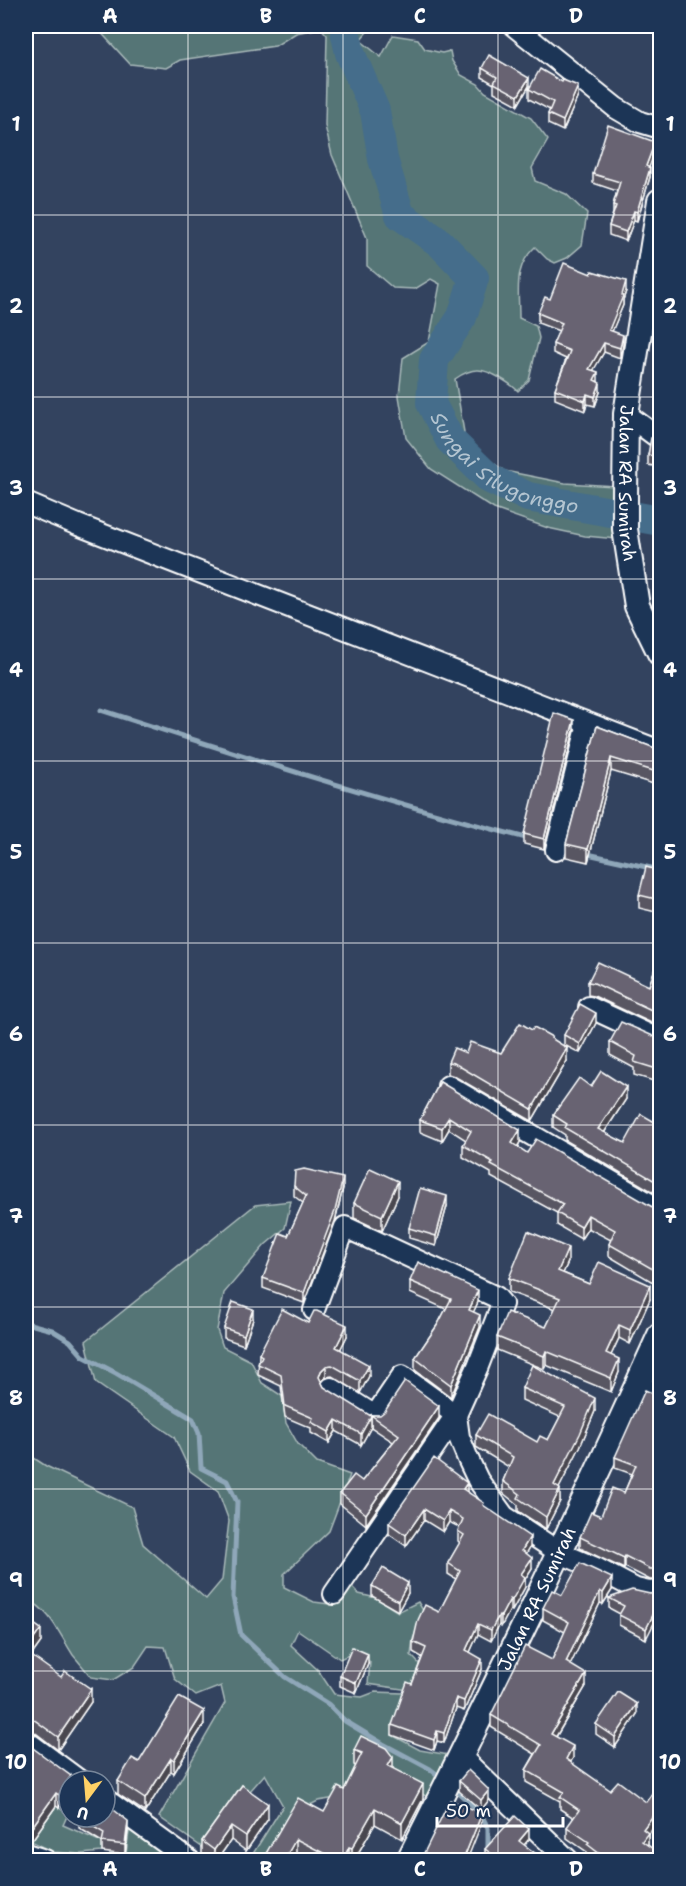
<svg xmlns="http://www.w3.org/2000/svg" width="686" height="1886" viewBox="0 0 686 1886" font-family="'Shantell Sans',sans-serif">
<rect width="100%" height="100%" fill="#33435f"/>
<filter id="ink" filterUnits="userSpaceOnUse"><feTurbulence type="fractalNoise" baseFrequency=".0167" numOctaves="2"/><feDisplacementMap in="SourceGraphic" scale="12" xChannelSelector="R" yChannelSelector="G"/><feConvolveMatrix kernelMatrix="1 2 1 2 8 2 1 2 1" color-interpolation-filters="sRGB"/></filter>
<g filter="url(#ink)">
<!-- green -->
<g fill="#547576" stroke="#aababa" stroke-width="1.5">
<path d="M95,26h277l-12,14 21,17 12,-22 25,4 7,10 17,4 8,-2 2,10 9,14 17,9 7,8 46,26 17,22 -16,28 3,13 31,13 21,20 -5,31 -15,13 -12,5 -8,-4 -12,-12c-22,21 -16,42 -16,71l17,8 3,12 -10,42 -11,11c-8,-8 -29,-21 -40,-21 -9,0 -16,4 -23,9l11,65 39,27 60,12 50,3 2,53 -32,-3 -37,-8 -54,-19 -63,-40 -25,-31 -7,-42 4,-38 26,-16 11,-58 -9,-5 -16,10 -22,-1 -26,-22v-28l-35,-83 -7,-29 2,-91 -6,-7 -25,5 -21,13 -95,14 -14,8 -36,-4z"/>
<path d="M291,1201l-6,27 -20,17 -41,48 -7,37 6,17 28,14 11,22 20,13 4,27 12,21 19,19 33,12 -21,56 -45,43v13l30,15 15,2 22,-18 8,8 17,4 22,14 20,-10 6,10 -11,27 -2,16 12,13 -14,22 -41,-6 2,-22 -15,-10 -15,7 -42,-29 -7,15 27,25 16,24 28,3 13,-5 28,1 -11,42 28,15 35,6 -24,43 -32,-18 -37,-30 -20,46 -24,4 -16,8 -31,51h-22l34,-54 -18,-32 -23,26 -36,50 -47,-33 66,-114 -4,-17 -25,10 -21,-17 -10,-32 -17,-1 -14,21 -21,13 -22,-3c-6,-8 -12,-15 -18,-22 -15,-23 -21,-43 -47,-57v-145l20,13 86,41 11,37 63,55 16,-19 7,-59 -11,-30 -28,-20 -16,-34 -78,-54 -10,-42 169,-136z"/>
<path d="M56,1806l12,8 -5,11 41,18 -2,9 -21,2 -27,-2 -23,-11z"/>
<path d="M131,1818l58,42h-64z"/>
</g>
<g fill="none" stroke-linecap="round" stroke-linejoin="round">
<!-- stream -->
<g stroke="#8fa7b9" stroke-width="5">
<path d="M101,710c142,46 285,92 429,129"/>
<path d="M583,853l77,17"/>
<path d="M26,1323l26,7 18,11 13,15 33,17 77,46 6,14 2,35 26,13 10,21 -4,95 8,38 44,42 43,27 17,17 38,23 47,25 13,10"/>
<path d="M452,1787l28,25 8,16v31l1,1"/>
</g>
<!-- river -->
<path stroke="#446d8b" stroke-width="30" id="s1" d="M344,26l6,27 25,58 8,48 17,56 40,28 34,35 -12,39 -28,43 -3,43 19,37 40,39 38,18 132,24"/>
<!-- minor casing -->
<g stroke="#fff" stroke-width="24">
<g id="minor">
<path d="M514,26l102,82 24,14 20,6"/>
<path d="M626,414l34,25"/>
<path d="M26,503l52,22 582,226"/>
<path d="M556,850l32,-126"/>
<path d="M589,1007l71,33"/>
<path d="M448,1086l212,124"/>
<path d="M314,1310l31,-83 151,70 6,7 -24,62 -22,49 -122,179"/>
<path d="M638,1385l22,10"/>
<path d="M331,1388l44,28 27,-40 54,39 3,22 9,22 10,21 26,36 56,37 38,16 38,20 13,3 11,-1"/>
<path d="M26,1741l54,40"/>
<path d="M462,1758l106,102"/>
<path d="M105,1799l84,61"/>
<path d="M26,1854l19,6"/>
</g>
</g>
<!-- major casing -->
<g stroke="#fff" stroke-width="28">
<g id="major">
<path id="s2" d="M660,201l-34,213 -1,83v32l12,77 23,47"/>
<path id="s3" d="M409,1860c87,-173 171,-348 251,-525"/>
</g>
</g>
<!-- minor -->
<use href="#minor" stroke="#1d3557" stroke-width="20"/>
<!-- major -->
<use href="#major" stroke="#1d3557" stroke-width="24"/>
</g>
<!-- wall -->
<g fill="#595662" stroke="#fff" stroke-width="1.5">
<path d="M482,68l47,18 -11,19 -24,-13v-8l-12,-7z"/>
<path d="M529,89l49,7 -15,35 -15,-7v-10l2,-4 -21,-11z"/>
<path d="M655,151l-6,16 1,10 -13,44 -3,-1 -8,21 -17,-6v-9l4,-13v-8l4,-14 -24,-8v-9z"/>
<path d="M626,291l-3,9v5l-11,26 11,14 -2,9 -1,4 -16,-6 -11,18 5,12 2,10 -5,14 -8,-2 -2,7 -30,-12v-10l11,-30 -13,-6v-9l6,-13 -21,-8v-10l12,-14z"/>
<path d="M660,385v22l-3,-1v-10z"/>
<path d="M658,441h2v26l-12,-2v-10z"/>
<path d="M597,726l63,24v36l-49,-15 -23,91 -22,-5v-13z"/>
<path d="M574,730l-30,119 -20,-5v-10z"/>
<path d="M660,871v42l-21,-5v-13z"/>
<path d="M660,954v73l-66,-31 -6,-1v-13l61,4z"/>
<path d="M596,1023l-16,30 -16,-8v-10z"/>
<path d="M532,1030l20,9 15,22 -35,60 -78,-45 -6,-2v-12l18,-9h35z"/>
<path d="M660,1039v44l-26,-8v-7l-24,-13v-13z"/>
<path d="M440,1082l80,60 -2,5 9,6 132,57 -3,74 -47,-28v-12l2,-4 -23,-12 -7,11 -24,-14v-12l-66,-36v-4l-28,-16v-12l3,-5 -17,-11 -7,12 -22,-9v-12z"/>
<path d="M591,1087l35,12 -22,34 21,10 35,-18v71l-95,-56v-5l-12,-8v-12z"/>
<path d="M294,1186l49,2 -8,33 -31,82 -41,-15v-10l25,-42 15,-33 -9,-7z"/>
<path d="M398,1196l-16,35 -28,-13v-15z"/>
<path d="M447,1206l-11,40 -27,-8v-10z"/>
<path d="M568,1262l-5,11 26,11 61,15 -20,45 -11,-6 -8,17 8,17 -8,20 -65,-27 -2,4 -47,-19v-13l49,-10 9,-18 -46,-17v-14z"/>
<path d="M410,1281l68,21 -5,10 7,15 -29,70 -36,-27v-12l23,-34 8,-15 -36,-16z"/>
<path d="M253,1319l-9,26 -20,-7v-10z"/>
<path d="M308,1323l39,13 -7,14 29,26 -9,17 -28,-17 -6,1 -5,4 3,6 47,40 -10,18 -25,-14 -7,12 -18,-10v-5l-26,-11 -4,-31 -23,-11 1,-21z"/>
<path d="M660,1358v24l-5,-2v-11z"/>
<path d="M522,1388l73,23 -15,36 -21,41 1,13 -14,28 -28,-18v-6l-15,-12v-12l6,-14 -33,-20v-12l61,7 11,-2 12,-23 -38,-17z"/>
<path d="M656,1395h4v185h-10l-25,-13 -1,2 -44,-21v-11l44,-44 8,-19 -17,-6v-11z"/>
<path d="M371,1415l68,3 -73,107 -26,-21v-11l22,-12 31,-39 -22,-15z"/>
<path d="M467,1491l63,56 -4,7 6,14 -7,11v8l-13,24 -2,-1 -9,17 -2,-2 -8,16 -13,-7 -8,18 12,17 -18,42 -8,-3 -12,35 -7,-2 -3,9 -42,-15v-10l20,-41 10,-27 -9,-5v-10l26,-30 17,-33 -8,-5v-11l12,-20 -2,-2v-10l1,-4 -10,-5 -6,10 -19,-12 -18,26 -17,-12v-11z"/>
<path d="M372,1586l36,7 -10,18 -26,-15z"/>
<path d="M612,1590l-9,14 -3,-1 -30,62 16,21 -30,51 17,21 -3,4 78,72v11l12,15h-67l-6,-4v-4l-20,-14v-11l7,-9 -14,-9v-8l-34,-19v-12l9,-16 -44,-27v-12l61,-55 13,-28 -22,-12v-12l19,-13z"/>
<path d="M650,1594l-4,45 -27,-14v-10l1,-1 -11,-6v-10z"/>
<path d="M26,1608l15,34 -10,14 60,46 -33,48 -25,-19 -7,-1z"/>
<path d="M368,1664l-12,29 -16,-7v-10z"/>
<path d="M637,1714l-22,33 -19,-13v-10z"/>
<path d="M204,1724l-30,49 -3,-2 -26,41 -27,-18v-13l21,-19z"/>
<path d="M26,1743l45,38h-2v11l-10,16 -3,-2 -26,37h-4z"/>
<path d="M354,1750l39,19 30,30 -21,40 -27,-15 -21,36h-47l-11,-5 -3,5h-29v-3l60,-45 20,-22 12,-24 -2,-1z"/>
<path d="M459,1781l30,19 -8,10 -22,-19z"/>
<path d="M242,1785l26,34 -22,32 -15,-11 -14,20h-8l-7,-4v-15z"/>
<path d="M74,1817h31l23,14 -3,24 -23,-3v-10l-23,-14v-6l-5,-3z"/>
<path d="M529,1839l-5,6 20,15h-57l-2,-1v-10z"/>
</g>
<!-- shaded-wall -->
<g fill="#484650" stroke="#fff" stroke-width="1.5">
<path d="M529,78v8l-11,19v-9z"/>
<path d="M578,86v10l-15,35v-10z"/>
<path d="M655,142v9l-9,25v-10z"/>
<path d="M650,168v9l-13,44v-9z"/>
<path d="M634,211v9l-8,21v-9z"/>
<path d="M626,281v10l-3,9v5l-14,34v-9z"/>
<path d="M623,335v10l-3,13v-10z"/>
<path d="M604,343v9l-15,26v-9z"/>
<path d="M598,372v10l-4,-2z"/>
<path d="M600,383v9l-5,14v-9z"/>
<path d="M587,394v10l-2,7v-10z"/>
<path d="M574,720v10l-30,119v-10z"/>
<path d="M611,758v13l-23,91v-13z"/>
<path d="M596,1013v10l-16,30v-9z"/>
<path d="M567,1048v13l-35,60v-12z"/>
<path d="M626,1087v12l-28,43v-13z"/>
<path d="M449,1117v12l-7,12v-13z"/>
<path d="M520,1130v12l-8,14v-13z"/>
<path d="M343,1178v10l-8,33 -31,82v-10z"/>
<path d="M398,1181v15l-16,35v-15z"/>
<path d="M447,1196v10l-11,40v-10z"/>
<path d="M588,1215v13l-7,11v-12z"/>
<path d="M568,1248v14l-10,23v-14z"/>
<path d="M660,1262v12l-4,10v-13z"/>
<path d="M650,1285v14l-20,45v-14z"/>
<path d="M478,1290v12l-9,20v-12z"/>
<path d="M253,1309v10l-9,26v-10z"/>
<path d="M480,1315v12l-29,70v-12z"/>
<path d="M347,1325v11l-11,22v-11z"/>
<path d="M619,1325v13l-13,28v-13z"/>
<path d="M546,1351v14l-2,4v-13z"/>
<path d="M619,1359v13l-8,20v-14z"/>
<path d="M369,1365v11l-9,17v-12z"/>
<path d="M326,1366v11l-5,5 -2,-5 2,-6z"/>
<path d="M595,1398v13l-15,36 -26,51v-13z"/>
<path d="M439,1406v12l-73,107v-11z"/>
<path d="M371,1416v11l-10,18v-11z"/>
<path d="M336,1420v11l-7,12v-11z"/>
<path d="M467,1483v11l-4,-5z"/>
<path d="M560,1489v12l-14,28v-12z"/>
<path d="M424,1509v11l-18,26v-11z"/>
<path d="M449,1511v11l-6,10v-11z"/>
<path d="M530,1537v10l-8,14v-11z"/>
<path d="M625,1556v11l-1,2v-11z"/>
<path d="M532,1558v10l-7,11v8l-13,24v-11l9,-26z"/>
<path d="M612,1578v12l-9,14v-11z"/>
<path d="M408,1583v10l-10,18v-10z"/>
<path d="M600,1591v12l-34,71v-12z"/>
<path d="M510,1599v11l-9,17v-11z"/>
<path d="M660,1601v10l-14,28v-10z"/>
<path d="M31,1612v13l-4,-6z"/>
<path d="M499,1615v10l-8,16v-11z"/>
<path d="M478,1624v10l-12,27v-11z"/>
<path d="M41,1629v13l-15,21v-13z"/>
<path d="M368,1654v10l-12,29v-10z"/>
<path d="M482,1659v10l-18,42v-10z"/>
<path d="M586,1674v12l-35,59v-11z"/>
<path d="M91,1689v13l-33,48v-13z"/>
<path d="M456,1698v10l-12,35v-10z"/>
<path d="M637,1704v10l-22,33v-10z"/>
<path d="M204,1711v13l-30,49v-13z"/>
<path d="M437,1731v10l-3,9v-10z"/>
<path d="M573,1746v12l-7,12v-11z"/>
<path d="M393,1757v15l-5,-6z"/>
<path d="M171,1758v13l-26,41v-13z"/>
<path d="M71,1776v5h-2v11l-10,16v-13z"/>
<path d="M423,1784v15l-21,40v-16z"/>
<path d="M489,1790v10l-8,10v-10z"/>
<path d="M56,1793v13l-26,37v-13z"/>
<path d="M268,1804v15l-22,32v-15z"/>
<path d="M660,1806v12l-12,16v10l-6,8 1,-23z"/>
<path d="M375,1808v16l-21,36h-2v-12z"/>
<path d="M482,1813v9l-15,38h-4z"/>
<path d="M128,1821v10l-3,24v-10z"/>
<path d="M231,1826v14l-14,20h-3v-10z"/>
<path d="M529,1829v10l-10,12v-10z"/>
<path d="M296,1839v16l-3,5h-9z"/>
<path d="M349,1847v13h-6z"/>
</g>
<!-- building -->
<g fill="#676472" stroke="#fff" stroke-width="1.5">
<path d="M489,55l40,23 -11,18 -24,-13 3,-6 -15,-9z"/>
<path d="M540,69l22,13 1,-2 15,6 -15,35 -15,-7 5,-12 -24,-13z"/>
<path d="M608,125l47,17 -9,24 4,2 -13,44 -3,-1 -8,21 -17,-6 7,-20 -3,-1 7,-23 -27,-8z"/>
<path d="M564,263l27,11 1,-3 34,10 -4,14 1,1 -14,34 14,5 -2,9 -1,4 -16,-5 -15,26 9,3 -4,8 6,3 -5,14 -8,-3 -2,7 -30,-12 15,-38 -17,-7 9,-21 -24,-10 7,-16 5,2z"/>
<path d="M660,385v13l-3,-2z"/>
<path d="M651,438l9,3v16l-12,-2z"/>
<path d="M554,713l20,7 -30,119 -20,-5z"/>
<path d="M597,726l63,24v23l-49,-15 -23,91 -22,-5z"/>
<path d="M646,867l14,4v29l-21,-5z"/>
<path d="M660,954v60l-66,-31 -6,-1 10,-20 51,24z"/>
<path d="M580,1004l16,9 -16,31 -16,-9z"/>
<path d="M621,1022l39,17v31l-26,-8 2,-6 -26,-14z"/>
<path d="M520,1023l12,7 2,-3 18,10 -1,1 16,10 -35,61 -78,-46 -6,-1 6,-14 12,5 4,-11 31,11z"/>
<path d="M601,1071l25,16 -28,42 27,14 16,-29 19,11v59l-95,-56 2,-4 -14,-9 26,-37 12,9z"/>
<path d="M440,1082l80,48 -8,13 15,10 9,-14 118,69 6,1v53l-4,9 -47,-27 6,-14 -27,-15 -7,12 -24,-14 6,-9 -72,-39 2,-3 -30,-17 8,-14 -22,-14 -7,11 -22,-8z"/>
<path d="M370,1168l28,13 -16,35 -28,-13z"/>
<path d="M304,1169l39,9 -8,33 -31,82 -41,-15 17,-45 8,3 18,-40 -12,-10 1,-15z"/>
<path d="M420,1188l27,8 -11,40 -27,-8z"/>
<path d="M528,1231l40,17 -10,23 31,13 10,-22 51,23 -20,45 -11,-5 -13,28 13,6 -8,19 -65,-27 -2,5 -47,-19 10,-25 39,15 14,-29 -51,-20z"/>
<path d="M418,1262l60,28 -9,20 11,5 -29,70 -36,-27 23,-34 13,-25 -41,-18z"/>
<path d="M233,1302l20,7 -9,26 -20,-7z"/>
<path d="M282,1309l26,14 6,-12h3l30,14 -11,22 33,18 -9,16 -28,-16 -6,1 -5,5 -2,6 5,10 47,29 -10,18 -25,-14 -7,12 -18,-10 2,-4 -28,-12 -4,-31 -23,-11 4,-8 -3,-2z"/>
<path d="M660,1358v13l-5,-2z"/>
<path d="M532,1365l63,33 -15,36 -26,51 6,4 -14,28 -28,-19 2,-4 -17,-13 10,-24 -37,-22 12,-21 49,28 3,-6 8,4 17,-33 -43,-19z"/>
<path d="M405,1381l34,25 -73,108 -26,-21 14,-18 8,6 37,-46 -28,-20h9l5,-4z"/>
<path d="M645,1390l11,5h4v174h-10l-25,-13 -1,2 -44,-21 11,-25 10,4 11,-28 12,5 12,-28 -21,-8z"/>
<path d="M434,1458l33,25 -4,6 21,14 -1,2 47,32 -8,13 10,8 -11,16 4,3 -13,23 -2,-1 -9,17 -2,-1 -8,15 -13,-6 -12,26 16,9 -18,42 -8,-3 -12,35 -7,-2 -3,9 -42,-15 15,-43 5,2 14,-36 -13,-6 5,-22 7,-15 14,7 21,-41 -12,-8 16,-28 -6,-4 5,-12 -14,-8 -6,10 -19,-12 -18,26 -17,-12z"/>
<path d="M580,1563l32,15 -9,15 -3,-2 -34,71 20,12 -35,60 22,12 -7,13 44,31 8,-9 28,21 14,-20v24l-17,23 5,4 -6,8 18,13v6h-56l1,-2 -18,-14 2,-2 -22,-15 12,-17 -19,-13 4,-5 -38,-22 15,-25 -50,-30 34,-69 27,14 17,-38 -26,-14 9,-18 10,5z"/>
<path d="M383,1568l25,15 -10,18 -26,-15z"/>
<path d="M632,1590l18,4 10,-2v9l-14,28 -27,-14 5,-9 -15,-8z"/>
<path d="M26,1608l5,4 -4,7 14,10 -15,21z"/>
<path d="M352,1647l16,7 -12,29 -16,-7z"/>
<path d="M26,1652l35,25 4,-6 26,18 -33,48 -25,-18 -7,-2v-2l6,-8 -6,-5z"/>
<path d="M618,1692l19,12 -22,33 -19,-13z"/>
<path d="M179,1697l25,14 -30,49 -3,-2 -26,41 -27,-18 14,-23 7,4z"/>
<path d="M361,1736l25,12 7,9 -5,9 35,18 -21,39 -27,-15 -23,40 -3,-1 -6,13h-6l-41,-21 -12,21h-13l-7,-3 34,-59 26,14 14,-25 6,3 18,-37 -8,-3z"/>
<path d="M26,1743l45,33 -12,19 -3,-2 -26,37h-4v-36l2,-4 -2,-3z"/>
<path d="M468,1770l21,20 -8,10 -22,-19z"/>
<path d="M242,1785l26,19 -22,32 -15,-10 -17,24 -12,-9z"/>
<path d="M450,1800l32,13 -19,47h-44l3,-3z"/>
<path d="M105,1803l23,18 -3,24 -23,-3 2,-9 -25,-15 1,-1h25z"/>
<path d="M515,1816l14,13 -10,12 25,19h-44l-15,-11z"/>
<path d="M53,1856l10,4h-15l1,-2z"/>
</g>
</g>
<!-- grid -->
<path fill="none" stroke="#fff" stroke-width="1.5" stroke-opacity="0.55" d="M188,26v1834M343,26v1834M498,26v1834M26,215h634M26,397h634M26,579h634M26,761h634M26,943h634M26,1125h634M26,1307h634M26,1489h634M26,1671h634"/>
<g text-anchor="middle" stroke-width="4.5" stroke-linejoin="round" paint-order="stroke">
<!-- street labels -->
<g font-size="18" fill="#fff" stroke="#1d3557">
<text dy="6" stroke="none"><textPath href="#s2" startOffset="285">Jalan RA Sumirah</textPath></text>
<text dy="6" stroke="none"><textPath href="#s3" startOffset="291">Jalan RA Sumirah</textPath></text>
</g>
<!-- water labels -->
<g font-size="20" font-style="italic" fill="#b4c5d1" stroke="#1d3557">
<text dy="7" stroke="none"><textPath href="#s1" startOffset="532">Sungai Silugonggo</textPath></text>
</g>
</g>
<!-- margin -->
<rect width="686" height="1886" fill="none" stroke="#1d3557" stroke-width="66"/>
<!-- north arrow -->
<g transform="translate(87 1799) rotate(196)"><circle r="28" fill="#1d3557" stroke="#77869a" stroke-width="1.5"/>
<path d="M0-4.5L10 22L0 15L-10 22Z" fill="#ffd166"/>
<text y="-9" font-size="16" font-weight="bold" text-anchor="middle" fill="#ffffff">U</text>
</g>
<!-- scale -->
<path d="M437 1817v9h126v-9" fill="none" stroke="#ffffff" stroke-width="3"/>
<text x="446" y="1817" font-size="18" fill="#ffffff" stroke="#1d3557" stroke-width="4.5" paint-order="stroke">50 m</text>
<rect x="33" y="33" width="620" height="1820" fill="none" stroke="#fff" stroke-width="2"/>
<g font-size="20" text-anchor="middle" font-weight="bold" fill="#fff">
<text x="110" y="23">A</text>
<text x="266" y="23">B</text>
<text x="420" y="23">C</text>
<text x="576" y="23">D</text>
<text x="16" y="131">1</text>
<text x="670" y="131">1</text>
<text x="16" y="313">2</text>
<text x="670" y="313">2</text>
<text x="16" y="495">3</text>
<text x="670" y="495">3</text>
<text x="16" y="677">4</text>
<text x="670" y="677">4</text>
<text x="16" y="859">5</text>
<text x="670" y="859">5</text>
<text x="16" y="1041">6</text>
<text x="670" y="1041">6</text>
<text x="16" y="1223">7</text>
<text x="670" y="1223">7</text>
<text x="16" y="1405">8</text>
<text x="670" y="1405">8</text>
<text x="16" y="1587">9</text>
<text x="670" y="1587">9</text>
<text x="16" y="1769">10</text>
<text x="670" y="1769">10</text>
<text x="110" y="1876">A</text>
<text x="266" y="1876">B</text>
<text x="420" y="1876">C</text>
<text x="576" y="1876">D</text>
</g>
</svg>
